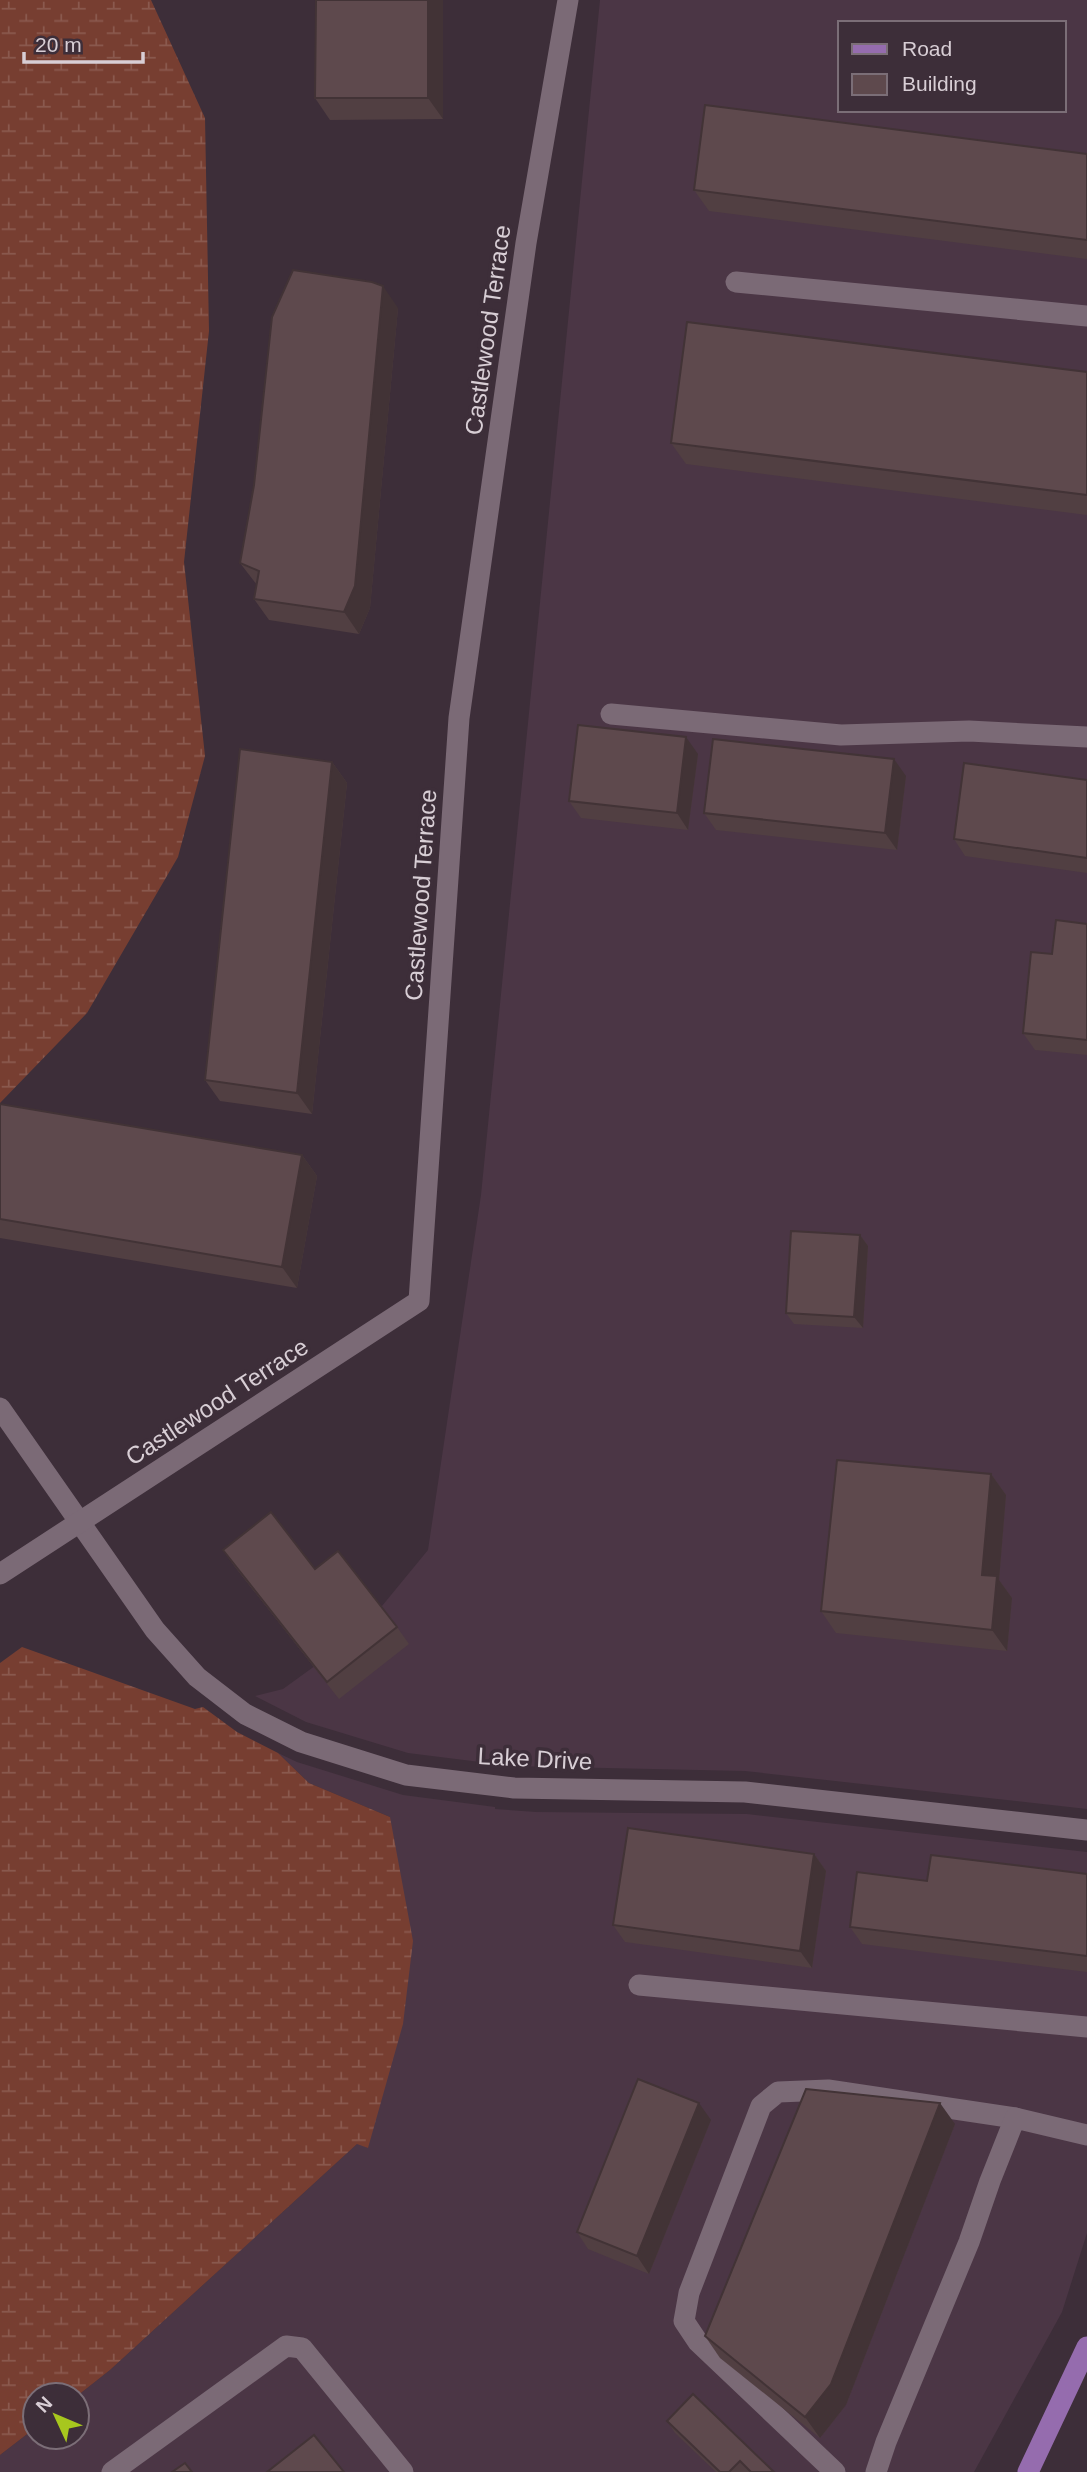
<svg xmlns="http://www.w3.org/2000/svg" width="1087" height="2472" viewBox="0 0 1087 2472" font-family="Arial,sans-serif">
<defs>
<pattern id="wetland-marsh" width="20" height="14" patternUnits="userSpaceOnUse" patternTransform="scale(1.75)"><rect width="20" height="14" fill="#773e31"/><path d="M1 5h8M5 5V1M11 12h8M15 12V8" fill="none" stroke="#8a594e"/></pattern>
</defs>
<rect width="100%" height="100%" fill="#3d2e39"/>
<!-- built -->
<g fill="#4b3645" fill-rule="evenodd">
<path d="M600,0h487v1809l-342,-38 -232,-5 -105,-13 -102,-31 -51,-26 28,-7 76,-55 69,-84 53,-355zM840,23h224v87h-224z"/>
<path d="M278,1753l19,9 106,33 92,12v2l41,3 211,2 340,38v381l-25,79 -88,160h-974v-17l35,-27v9h42v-41l33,-26 248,-227 10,5 22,-331 -81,-34z"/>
</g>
<!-- wetland -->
<g fill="url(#wetland-marsh)">
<path d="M0,0h151l54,118 4,213 -25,231 21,194 -27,101 -91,156 -87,90z"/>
<path d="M22,1647l173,62 8,-2 34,25 41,21 31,30 81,34 23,124 -10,83 -35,124 -11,-4 -247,226 -33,26 -42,-1v33l-35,27v-792z"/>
</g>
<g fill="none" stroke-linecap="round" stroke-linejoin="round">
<!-- minor -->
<g stroke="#7b6a76" stroke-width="21">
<path d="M736,282l351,34"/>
<path d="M611,714l230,21 128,-4 118,6"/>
<path d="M0,1408l155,222 42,47 48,37 56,28 105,33 108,13 231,4 342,38"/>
<path d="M0,1574l419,-273 40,-583 67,-475 42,-243"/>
<path d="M639,1985l448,42"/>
<path d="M112,2472l174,-126 16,2 101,124"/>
<path d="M835,2472l-137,-130 -14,-21 5,-28 72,-187 17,-14 50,-2 187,28"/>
<path d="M876,2472l10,-30 83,-200 21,-61 25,-63 72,17"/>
</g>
<!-- major -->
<path stroke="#956cae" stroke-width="21" d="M1028,2472l59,-125"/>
</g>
<!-- wall -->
<g fill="#513f42">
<path d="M316,0h127v119l-113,1 -15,-22z"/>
<path d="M1087,154v105l-378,-48 -15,-21z"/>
<path d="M398,308l-28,300 -11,26 -90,-14 -15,-21 3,-14 -17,-22z"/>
<path d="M1087,372v143l-401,-51 -15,-21z"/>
<path d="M698,754l-10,76 -107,-12 -12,-17z"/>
<path d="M332,762l15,21 -35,331 -92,-13 -15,-21z"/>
<path d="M906,776l-9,74 -181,-20 -12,-17z"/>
<path d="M1087,780v93l-122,-17 -11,-17z"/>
<path d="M1087,924v131l-52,-5 -12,-17 29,-79z"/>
<path d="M0,1104l302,51 15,21 -20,112 -297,-50z"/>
<path d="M860,1235l8,11 -5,82 -69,-4 -8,-11z"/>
<path d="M991,1474l15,21 -7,85 13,18 -5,53 -171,-18 -15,-22z"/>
<path d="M223,1550l174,77 12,17 -70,55 -104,-132z"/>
<path d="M814,1854l12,17 -14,97 -187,-26 -12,-17z"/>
<path d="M1087,1874v98l-225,-28 -12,-17 77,-46z"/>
<path d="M711,2120l-62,154 -61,-25 -11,-17z"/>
<path d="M955,2124l-109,281 -26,33 -100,-80 -15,-22z"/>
<path d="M667,2421l107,51h-58l-41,-39z"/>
</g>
<!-- shaded-wall -->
<g fill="#423336">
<path d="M428,0h15v119l-15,-21z"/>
<path d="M383,286l15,22 -28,300 -11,26 -15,-22z"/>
<path d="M686,737l12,17 -10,76 -11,-17z"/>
<path d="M894,759l12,17 -9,74 -12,-17z"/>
<path d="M332,762l15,21 -35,331 -15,-21z"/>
<path d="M302,1155l15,21 -20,112 -15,-21z"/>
<path d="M860,1235l8,11 -5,82 -9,-11z"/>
<path d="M991,1474l15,21 -7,85 13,18 -5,53 -15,-21 -10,-55z"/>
<path d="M814,1854l12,17 -14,97 -12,-17z"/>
<path d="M699,2103l12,17 -62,154 -12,-18z"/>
<path d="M940,2103l15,21 -109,281 -26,33 -15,-21z"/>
</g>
<!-- building -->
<g fill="#5e494d" stroke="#423336" stroke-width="2">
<path d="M316,0h112v98h-113z"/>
<path d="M705,105l382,49v86l-393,-50z"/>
<path d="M293,270l79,12 11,4 -28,300 -11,26 -90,-13 5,-28 -19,-8 14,-78 18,-168z"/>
<path d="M687,322l400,50v123l-416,-52z"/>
<path d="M578,725l108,12 -9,76 -108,-12z"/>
<path d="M713,739l181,20 -9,74 -181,-20z"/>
<path d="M240,749l92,13 -35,331 -92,-13z"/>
<path d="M964,763l123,17v78l-133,-19z"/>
<path d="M1056,920l31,4v116l-64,-7 8,-81 21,2z"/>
<path d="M0,1104l302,51 -20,112 -282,-48z"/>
<path d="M791,1231l69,4 -6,82 -68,-4z"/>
<path d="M837,1460l154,14 -9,101 15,1 -5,54 -171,-19z"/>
<path d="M271,1512l44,57 23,-18 59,76 -70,55 -104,-132z"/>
<path d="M628,1828l186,26 -14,97 -187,-26z"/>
<path d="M931,1855l156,19v82l-237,-29 7,-55 70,9z"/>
<path d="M638,2079l61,24 -62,153 -60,-24z"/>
<path d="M806,2089l134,14 -109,281 -26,33 -100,-81z"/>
<path d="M693,2394l81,78h-23l-11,-11 -11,11h-9l-53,-51z"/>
<path d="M314,2435l30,37h-77z"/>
<path d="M185,2463l7,9h-20z"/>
</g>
<g text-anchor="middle" stroke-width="7" stroke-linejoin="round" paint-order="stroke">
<!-- street labels -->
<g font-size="24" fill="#d8ced5" stroke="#3d2e39">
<text transform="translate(488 330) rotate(-82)" y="8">Castlewood Terrace</text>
<text transform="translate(421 895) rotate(-86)" y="8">Castlewood Terrace</text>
<text transform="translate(217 1402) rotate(-33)" y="8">Castlewood Terrace</text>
<text transform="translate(535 1759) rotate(3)" y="8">Lake Drive</text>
</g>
</g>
<!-- legend -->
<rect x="838" y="21" width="228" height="91" fill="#3d2e39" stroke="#7b6e77" stroke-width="2"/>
<rect x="852" y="44" width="35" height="10" fill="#956cae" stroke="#7b6e77" stroke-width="2"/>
<text x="902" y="56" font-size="21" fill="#d8ced5">Road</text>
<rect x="852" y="74" width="35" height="21" fill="#5e494d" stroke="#7b6e77" stroke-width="2"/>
<text x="902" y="91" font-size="21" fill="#d8ced5">Building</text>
<!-- north arrow -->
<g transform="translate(56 2416) rotate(314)"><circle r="33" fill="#3d2e39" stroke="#7b6e77" stroke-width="2"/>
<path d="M0-5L12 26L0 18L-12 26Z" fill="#a7c71e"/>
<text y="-10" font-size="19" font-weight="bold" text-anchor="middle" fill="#d8ced5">N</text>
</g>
<!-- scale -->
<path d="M24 52v10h119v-10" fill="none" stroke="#d8ced5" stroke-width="3.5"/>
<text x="35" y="52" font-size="21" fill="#d8ced5" stroke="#3d2e39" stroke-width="5" paint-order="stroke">20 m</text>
</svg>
